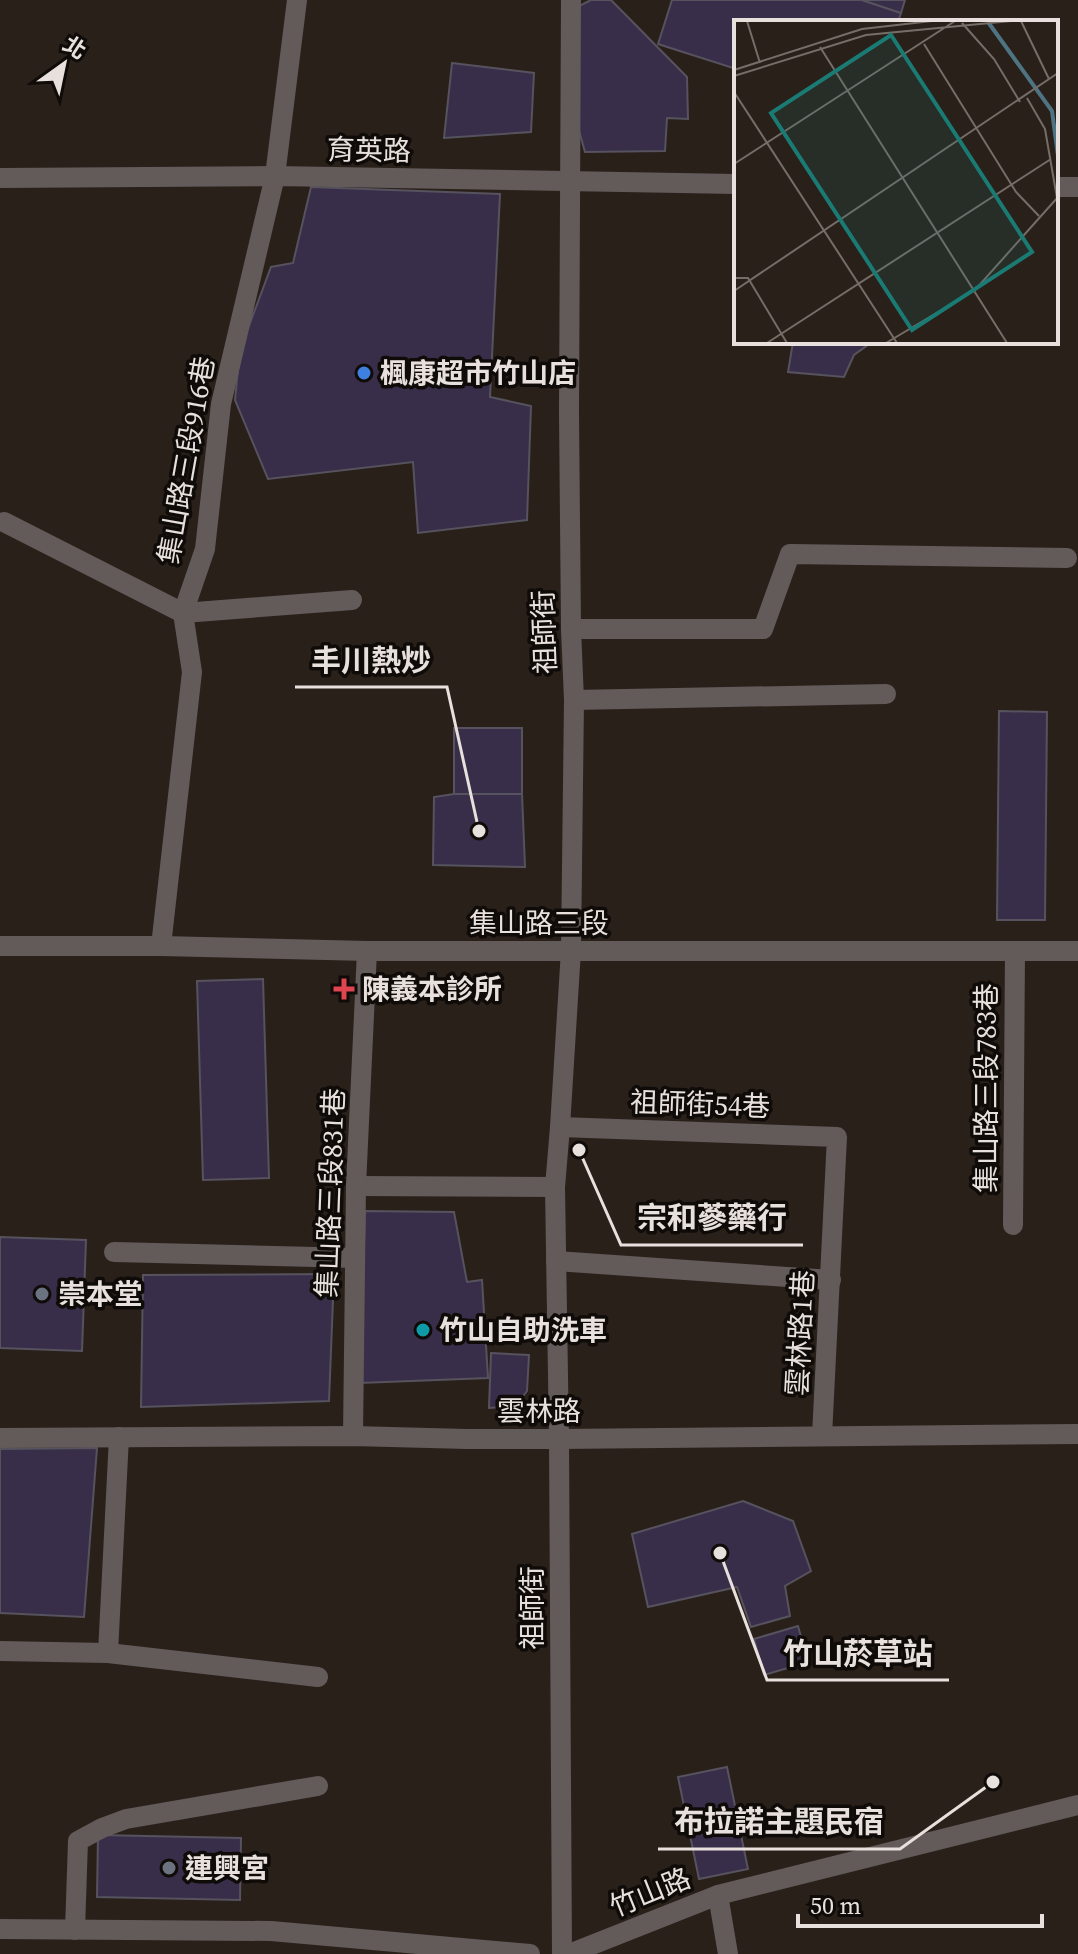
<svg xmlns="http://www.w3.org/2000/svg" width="1078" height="1954" viewBox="0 0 1078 1954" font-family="'Source Serif 4','Noto Sans TC',serif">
<rect width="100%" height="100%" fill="#2a201a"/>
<!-- building -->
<g fill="#382e49" stroke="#56525e" stroke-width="2">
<path d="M591,0h20l76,77 1,42 -21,-1 -2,33 -80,1 -7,-25 -3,-119z"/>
<path d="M672,0h190l39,13 -3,9h-162v47l-78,-25z"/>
<path d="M862,0h43l-4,13z"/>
<path d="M452,63l82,10 -3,59 -87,6z"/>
<path d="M311,187l189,7 -10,203 41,9 -4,114 -109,13 -5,-71 -145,17 -33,-79 5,-50 31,-83 22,-4z"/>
<path d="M793,342h79l-18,13 -10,22 -56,-5z"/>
<path d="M999,711l48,1 -2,208h-48z"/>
<rect x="454" y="728" width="68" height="66"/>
<path d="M454,794h68l3,73 -92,-2 1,-68z"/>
<path d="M263,979l6,199 -66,2 -6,-199z"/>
<path d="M365,1211l89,1 13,70 15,-2 6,98 -128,5z"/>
<path d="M0,1237l86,3 -4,111 -82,-3z"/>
<path d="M334,1274l-5,127 -188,6 2,-132z"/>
<path d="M491,1353l38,2 -2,36 -6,8 -18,8 -14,1z"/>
<path d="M97,1448l-13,169 -84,-4v-164z"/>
<path d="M743,1501l50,20 18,50 -26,15 5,30 -39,11 -14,-40 -89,20 -16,-73z"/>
<path d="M798,1626l10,36 -44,13 -10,-36z"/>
<path d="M727,1767l21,102 -49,10 -21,-102z"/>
<path d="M98,1835l143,3 -1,62 -143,-3z"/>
</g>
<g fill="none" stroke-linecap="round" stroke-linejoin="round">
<!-- minor -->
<g stroke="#625b5a" stroke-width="20">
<path d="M0,178l275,-2 461,8"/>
<path d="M1056,187h22"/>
<path d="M4,522l179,91 169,-13"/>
<path d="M571,629h192l27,-75 277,4"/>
<path d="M574,700l312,-6"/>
<path d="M0,946h161l206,5h711"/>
<path d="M161,946l31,-274 -9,-59 22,-64 16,-145 54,-228 22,-176"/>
<path d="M560,1127l277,10 -15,299"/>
<path d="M356,1186l199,1"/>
<path d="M1013,1225l2,-274"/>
<path d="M114,1252l241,6"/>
<path d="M556,1261l275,19"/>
<path d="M353,1436l3,-250 11,-235"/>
<path d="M0,1438l353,-2 114,3h92l519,-5"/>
<path d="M0,1651l108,2 210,24"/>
<path d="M108,1653l11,-216"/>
<path d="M718,1895l10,59"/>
<path d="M0,1929l271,2 259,23"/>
<path d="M75,1930l3,-89 24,-13 24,-9 192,-33"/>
<path d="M562,1954l-3,-515 -4,-252 5,-60 11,-177 3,-250 -3,-71 -2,-216 2,-413"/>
<path d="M569,1954l149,-59 360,-90"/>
</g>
</g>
<!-- markers -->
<circle fill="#3f7fe0" stroke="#0f0b08" stroke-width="3" cx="364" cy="373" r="8"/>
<path fill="#e0444e" stroke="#0f0b08" stroke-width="3" d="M340 977h8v8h8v8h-8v8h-8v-8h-8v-8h8z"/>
<g fill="#6b7280" stroke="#0f0b08" stroke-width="3">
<circle cx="42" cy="1294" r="8"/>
<circle cx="169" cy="1868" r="8"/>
</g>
<circle fill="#0f9aa8" stroke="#0f0b08" stroke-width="3" cx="423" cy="1330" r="8"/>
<g text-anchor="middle" stroke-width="7" stroke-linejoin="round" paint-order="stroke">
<!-- street labels -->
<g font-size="28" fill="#e8e0dc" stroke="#0f0b08">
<text transform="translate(369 150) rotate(1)" y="10">育英路</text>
<text transform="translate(186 460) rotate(-80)" y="10">集山路三段916巷</text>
<text transform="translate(544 632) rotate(-92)" y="10">祖師街</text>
<text x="539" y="933">集山路三段</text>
<text transform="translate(986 1088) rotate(-90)" y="10">集山路三段783巷</text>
<text transform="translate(700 1104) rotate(2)" y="10">祖師街54巷</text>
<text transform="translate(330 1193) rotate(-88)" y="10">集山路三段831巷</text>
<text transform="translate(800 1333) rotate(-87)" y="10">雲林路1巷</text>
<text x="539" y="1421">雲林路</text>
<text transform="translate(532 1608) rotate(-90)" y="10">祖師街</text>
<text transform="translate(650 1892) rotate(-22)" y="10">竹山路</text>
</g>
<!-- poi labels -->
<g font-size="28" font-weight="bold" fill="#e8e0dc" stroke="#0f0b08" text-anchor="start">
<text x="380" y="383">楓康超市竹山店</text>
<text x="362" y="999">陳義本診所</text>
<text x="58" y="1304">崇本堂</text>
<text x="439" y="1340">竹山自助洗車</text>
<text x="185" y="1878">連興宮</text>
</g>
</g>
<!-- overview -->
<g transform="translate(734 20)">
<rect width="324" height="324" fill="#2a201a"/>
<path fill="none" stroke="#4e7484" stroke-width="4" d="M254,2l64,89 6,45"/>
<path fill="none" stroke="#766d68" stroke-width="2" d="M13,1l13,42M287,1l28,58M228,3l32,36 26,43M190,24l92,148 23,24M86,27l187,296M0,50l128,-41 70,-8M0,56l132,-41 145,-14M0,72l163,251M293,78l18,31 12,69M0,144l221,-143M0,258h14l39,65M0,271l324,-218M33,323l284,-184M152,323l89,-53 83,-93"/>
<path fill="#1a7b74" fill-opacity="0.15" stroke="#1a7b74" stroke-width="4" d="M157,15l141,217 -120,78 -141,-217z"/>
<rect width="324" height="324" fill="none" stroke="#e8e0dc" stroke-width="4"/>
</g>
<!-- callouts -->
<path fill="none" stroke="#e8e0dc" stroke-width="3" d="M479 831L447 687H295M579 1150L621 1245H803M720 1553L767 1680H949M993 1782L900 1849H658"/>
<g fill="#e8e0dc" stroke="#0f0b08" stroke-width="3">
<circle cx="479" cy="831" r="8"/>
<circle cx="579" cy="1150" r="8"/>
<circle cx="720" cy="1553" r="8"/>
<circle cx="993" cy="1782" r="8"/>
</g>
<g font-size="30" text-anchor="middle" font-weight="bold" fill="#e8e0dc" stroke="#0f0b08" stroke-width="7" stroke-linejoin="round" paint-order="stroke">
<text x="371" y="671">丰川熱炒</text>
<text x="712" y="1228">宗和蔘藥行</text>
<text x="858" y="1664">竹山菸草站</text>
<text x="779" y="1832">布拉諾主題民宿</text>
</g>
<!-- north arrow -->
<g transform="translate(64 64) rotate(33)" stroke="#0f0b08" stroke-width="6" paint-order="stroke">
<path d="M0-6L14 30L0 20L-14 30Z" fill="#e8e0dc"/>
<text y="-12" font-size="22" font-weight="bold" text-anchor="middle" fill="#e8e0dc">北</text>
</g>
<!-- scale -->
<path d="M798 1914v12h244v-12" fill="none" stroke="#e8e0dc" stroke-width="4"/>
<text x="810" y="1914" font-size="24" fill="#e8e0dc" stroke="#0f0b08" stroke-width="6" paint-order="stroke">50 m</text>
</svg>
